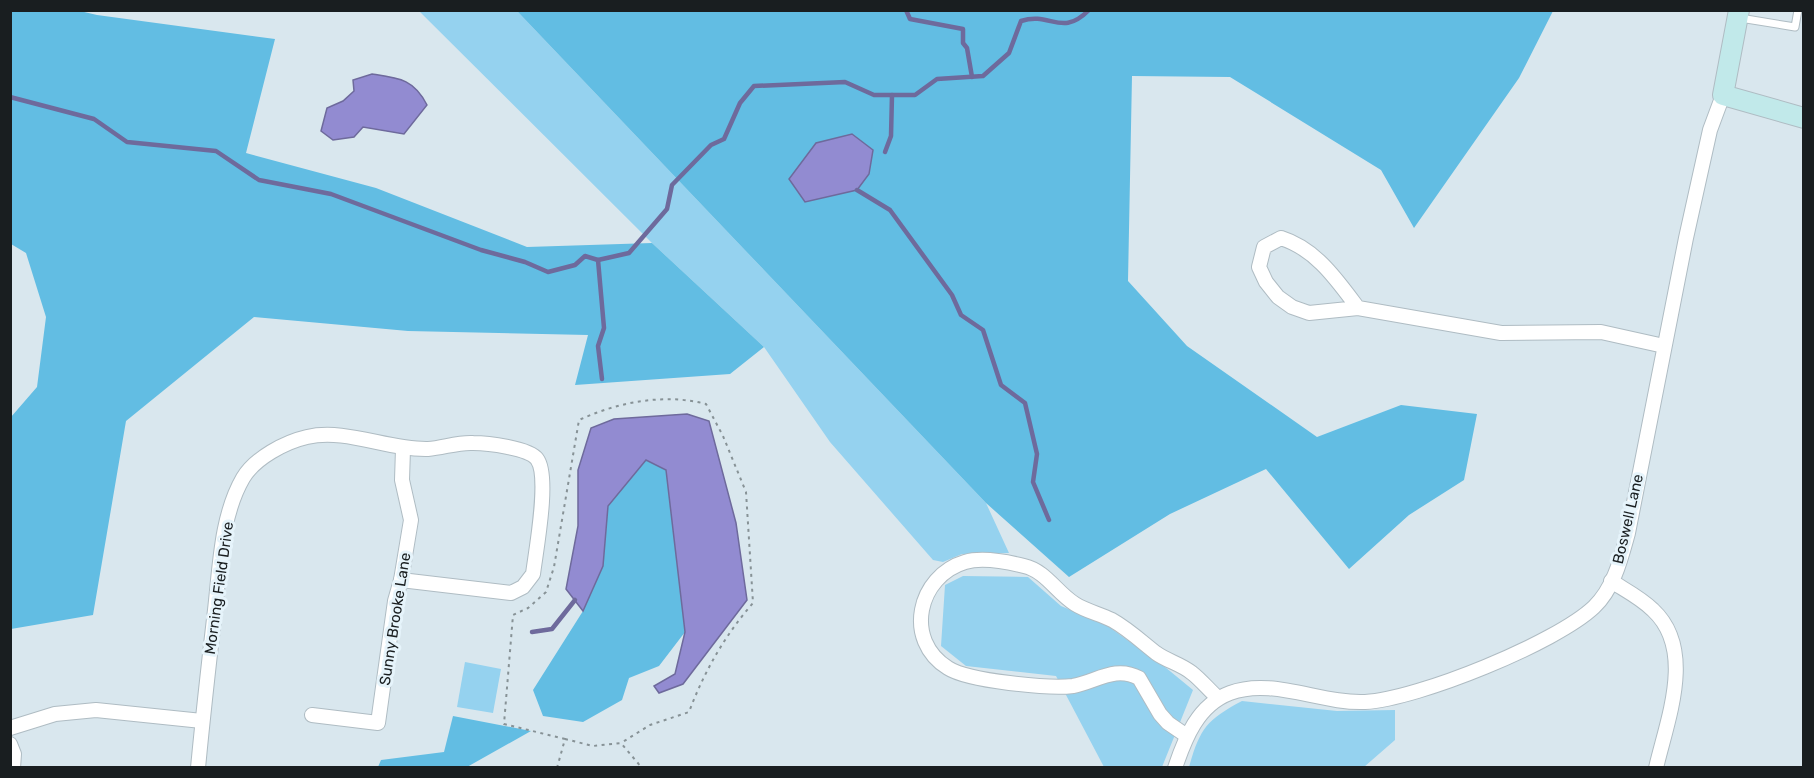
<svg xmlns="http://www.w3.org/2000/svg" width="1814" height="778" viewBox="0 0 1814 778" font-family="Rubik,sans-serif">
<rect width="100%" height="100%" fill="#d9e7ee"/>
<!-- green -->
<g fill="#95d2ef">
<path d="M419,11h98l469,492 23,50 -47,1 -19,8 -10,-2 -103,-118 -66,-95 -112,-104z"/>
<path d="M963,576l65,1 33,29 44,18 60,43 28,23 -31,77h-58l-48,-91 -90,-10 -25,-20 4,-61z"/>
<path d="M465,662l36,7 -8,44 -36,-6z"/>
<path d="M1242,701l95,10 58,-1v30l-31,27h-175c11,-38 17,-47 53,-66z"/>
</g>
<!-- forest -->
<g fill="#62bde3">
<path d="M11,10l69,1 17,4 178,24 -29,114 130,35 151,59 125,-4 112,104 -34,27 -155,11 13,-50 -180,-4 -154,-14 -128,104 -33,194 -82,14v-212l26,-30 9,-70 -20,-64 -15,-9z"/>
<path d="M517,11h1036l-34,67 -105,150 -33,-58 -151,-93 -98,-1 -4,205 59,65 130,91 84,-32 76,9 -13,66 -55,35 -60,54 -83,-100 -96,45 -101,63 -83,-74z"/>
<path d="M646,460l20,10 19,162 -26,34 -30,12 -7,22 -39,22 -40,-6 -10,-26 50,-79 20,-45 5,-60z"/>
<path d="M453,716l78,15 -64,36h-89l3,-7 63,-8z"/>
</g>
<!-- water -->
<g fill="#928bd1" stroke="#6e6a9c" stroke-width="1.5">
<path d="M372,74c27,4 42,5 55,31l-23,29 -41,-7 -9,10 -21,3 -12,-9 6,-23 16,-7 11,-10 -1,-11z"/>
<path d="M852,134l21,16 -4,24 -12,16 -52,12 -16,-23 27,-36z"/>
<path d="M687,414l22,7 27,102 11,77 -64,84 -24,9 -5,-7 21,-12 10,-42 -19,-162 -20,-10 -38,46 -5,60 -20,45 -17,-22 12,-63v-56l13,-42 23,-9z"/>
</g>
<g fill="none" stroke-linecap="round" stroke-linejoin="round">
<!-- stream -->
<g stroke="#6e6a9c" stroke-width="4.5">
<path d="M906,10l4,9 53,10v14l4,5 5,29"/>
<path d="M10,97l84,22 33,23 89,9 43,29 72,14 150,56 44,12 23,10 27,-7 10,-9 13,4 31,-7 38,-44 5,-24 39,-40 13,-6 16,-36 14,-17 91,-4 29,13h41l22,-16 46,-3 26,-23 12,-32c30,-10 40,17 68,-11"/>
<path d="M885,152l6,-16 1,-41"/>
<path d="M857,190l33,20 62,85 9,20 22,15 18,55 24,18 12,51 -4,28 16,38"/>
<path d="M598,260l6,68 -6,18 4,33"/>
<path d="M532,632l20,-3 23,-29"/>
</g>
<!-- service casing -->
<g stroke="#afbcc3" stroke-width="9">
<path id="service" d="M1740,18l55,9 3,-17"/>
</g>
<!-- minor casing -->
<g stroke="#afbcc3" stroke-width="16">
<g id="minor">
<path d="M1358,308c-21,-28 -42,-59 -77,-70l-17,9 -5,20 7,15 12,15 14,10 17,6 49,-5 143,25 100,-1 63,14"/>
<path d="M1611,581c14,9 30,17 42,29 43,40 14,110 3,158"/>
<path d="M312,715l66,8 17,-122 6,-21 10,-60 -9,-40 1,-31"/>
<path d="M10,728l45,-14 41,-4 106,11"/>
<path d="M1187,736l-19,-13 -8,-9 -21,-36c-24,-13 -43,4 -66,8 -23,3 -105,-5 -125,-18 -45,-28 -30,-92 17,-106 17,-5 43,0 59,4 22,5 32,26 51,38 11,7 25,10 37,16 16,9 30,22 44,33 11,8 25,11 36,20 9,7 17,17 26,25"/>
<path d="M10,744l4,10 -1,14"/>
<path d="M198,768c5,-53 11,-106 17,-158 5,-44 6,-94 28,-132 12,-20 42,-36 64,-41 39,-9 81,13 121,12 15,-1 30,-7 45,-6 14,0 56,5 64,16 13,17 -1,91 -4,115l-10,13 -12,6 -110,-13"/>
<path d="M1175,768c10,-30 23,-63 55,-75 42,-16 91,11 135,9 53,-3 191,-59 229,-95 20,-19 27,-49 34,-74l58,-295 24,-108 13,-35"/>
</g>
</g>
<!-- secondary casing -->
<g stroke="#afbcc3" stroke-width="22">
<path id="secondary" d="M1739,10l-16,85 81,23"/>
</g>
<!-- path -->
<g stroke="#879296" stroke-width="2" stroke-dasharray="3 4.5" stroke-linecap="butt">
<path d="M565,739l28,7 28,-3 21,25"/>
<path d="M557,768l8,-29 -61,-15 9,-109 15,-7 18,-16 8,-25 25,-147c39,-18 86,-27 127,-16l17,32 23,56 7,111c-28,32 -49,69 -64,109l-39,13 -29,18"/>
</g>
<!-- service -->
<use href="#service" stroke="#fff" stroke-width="7"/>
<!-- minor -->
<use href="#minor" stroke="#fff" stroke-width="14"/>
<!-- secondary -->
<use href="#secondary" stroke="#c1e9ea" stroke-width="20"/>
</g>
<g text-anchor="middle" stroke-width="6" stroke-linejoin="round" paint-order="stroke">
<!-- street labels -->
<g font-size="15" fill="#191e20" stroke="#e6f4fb">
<text transform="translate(1628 519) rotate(-77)" y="5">Boswell Lane</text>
<text transform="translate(219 588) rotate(-82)" y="5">Morning Field Drive</text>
<text transform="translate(395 619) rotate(-81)" y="5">Sunny Brooke Lane</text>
</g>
</g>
<!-- border -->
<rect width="1814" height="778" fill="none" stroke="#191e20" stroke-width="24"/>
</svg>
